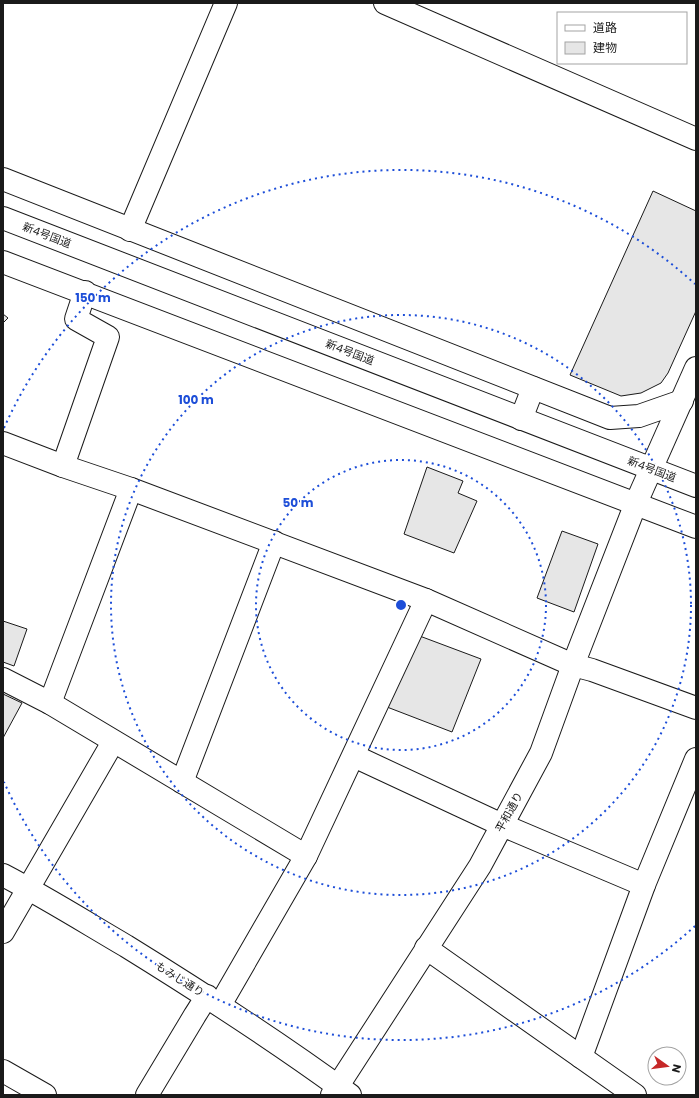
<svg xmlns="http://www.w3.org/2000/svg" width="699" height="1098" viewBox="0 0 699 1098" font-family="Poppins,'Noto Sans JP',sans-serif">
<rect width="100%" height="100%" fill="#fff"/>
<!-- building -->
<g fill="#e6e6e6" stroke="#1a1a1a">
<path d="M653,191l43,20v100l-28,62 -7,10 -20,10 -20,3 -51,-21z"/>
<path d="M3,314l5,4 -5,5z"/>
<path d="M427,467l36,14 -5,12 19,8 -23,52 -50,-19z"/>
<path d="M562,531l36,13 -24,68 -37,-14z"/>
<path d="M3,621l24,8 -13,37 -11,-4z"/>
<path d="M417,635l64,24 -29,73 -65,-25z"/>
<path d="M3,694l19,9 -19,35z"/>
</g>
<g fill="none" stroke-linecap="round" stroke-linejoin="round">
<!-- minor casing -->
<g stroke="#1a1a1a" stroke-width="24">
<g id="minor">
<path d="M385,3l311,136"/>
<path d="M3,179l607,239 29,-2 43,-15"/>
<path d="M130,230l96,-227"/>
<path d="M521,419l12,-31"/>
<path d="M3,443l60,23 68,23 295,111 147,65 19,5 104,38"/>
<path d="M63,466l45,-129 -32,-18 9,-27"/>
<path d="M3,679l47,24 256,153"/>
<path d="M50,703l81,-214"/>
<path d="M354,756l148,69 142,60"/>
<path d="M182,782l92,-240"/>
<path d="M3,932l110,-190"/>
<path d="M426,948l209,147"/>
<path d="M220,1005l86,-149 120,-256"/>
<path d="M581,1057l63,-172 52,-126"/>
<path d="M3,1071l42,24"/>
<path d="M147,1095l48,-80 12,-19"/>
<path d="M332,1095l148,-229 61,-113 32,-88 63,-162"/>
</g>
</g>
<!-- major casing -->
<g stroke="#1a1a1a" stroke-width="24">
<g id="major">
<path d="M636,503l60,-135"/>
<path d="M3,875c42,22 82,47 123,71 76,47 152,96 224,149"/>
</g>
</g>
<!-- highway casing -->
<g stroke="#1a1a1a" stroke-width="24">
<g id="highway">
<path d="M3,218l693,268"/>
<path d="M3,262l693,265"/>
</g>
</g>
<!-- minor -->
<use href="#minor" stroke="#fff" stroke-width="22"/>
<!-- major -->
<use href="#major" stroke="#fff" stroke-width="22"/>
<!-- highway -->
<use href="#highway" stroke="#fff" stroke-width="22"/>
</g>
<!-- distance rings -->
<g fill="none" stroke="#1d4ed8" stroke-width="2" stroke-dasharray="2 4">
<circle cx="401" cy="605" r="145"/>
<circle cx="401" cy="605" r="290"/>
<path d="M695 926A435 435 0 0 1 4 782M4 428A435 435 0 0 1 695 284"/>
</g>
<g text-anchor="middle" stroke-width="3" stroke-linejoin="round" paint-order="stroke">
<!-- street labels -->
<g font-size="11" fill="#1a1a1a" stroke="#fff">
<text transform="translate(47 235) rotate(21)" y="4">新4号国道</text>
<text transform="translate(350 352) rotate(21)" y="4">新4号国道</text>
<text transform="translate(652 469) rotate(21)" y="4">新4号国道</text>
<text transform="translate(509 812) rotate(-61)" y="4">平和通り</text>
<text transform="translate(180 979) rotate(32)" y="4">もみじ通り</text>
</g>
</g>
<circle cx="401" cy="605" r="6" fill="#1d4ed8" stroke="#fff" stroke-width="2"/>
<g font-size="12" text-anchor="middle" font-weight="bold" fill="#1d4ed8" stroke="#fff" stroke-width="3" stroke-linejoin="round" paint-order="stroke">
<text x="93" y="302">150 m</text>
<text x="196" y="404">100 m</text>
<text x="298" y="507">50 m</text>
</g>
<!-- border -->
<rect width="699" height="1098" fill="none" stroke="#1a1a1a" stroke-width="8"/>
<!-- legend -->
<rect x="557" y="12" width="130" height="52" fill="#ffffff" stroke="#a3a3a3"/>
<rect x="565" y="25" width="20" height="6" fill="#ffffff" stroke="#a3a3a3"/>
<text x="593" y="32" font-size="12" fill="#1a1a1a">道路</text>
<rect x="565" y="42" width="20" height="12" fill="#e6e6e6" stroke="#a3a3a3"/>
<text x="593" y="52" font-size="12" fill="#1a1a1a">建物</text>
<!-- north arrow -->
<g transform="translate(667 1066) rotate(104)"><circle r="19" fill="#ffffff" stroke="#a3a3a3"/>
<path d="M0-3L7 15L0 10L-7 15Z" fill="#c62828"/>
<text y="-6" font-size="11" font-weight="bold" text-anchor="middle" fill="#1a1a1a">N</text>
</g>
</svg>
